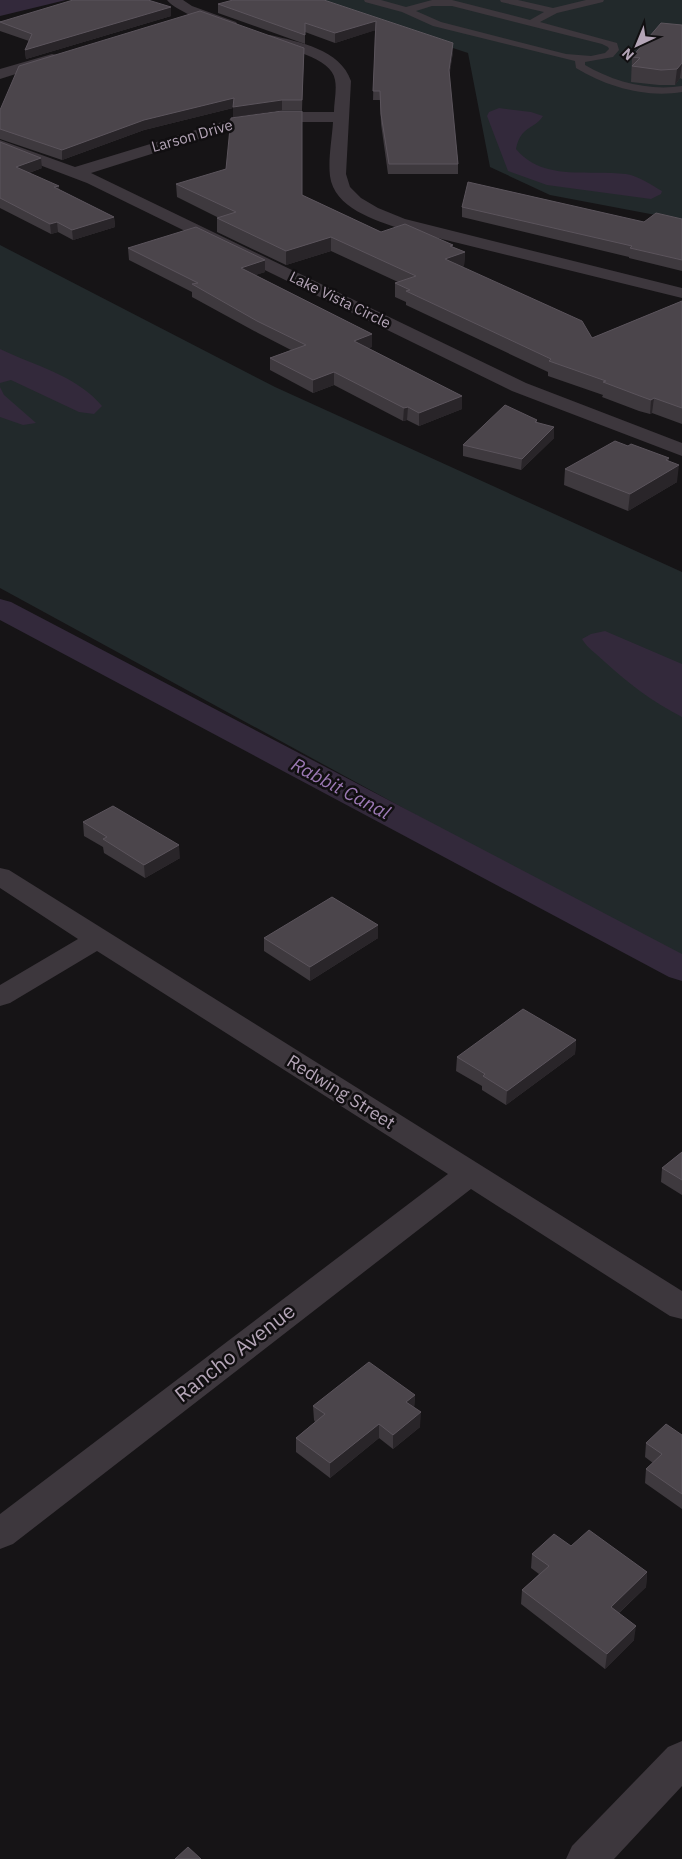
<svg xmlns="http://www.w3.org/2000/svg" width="682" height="1859" viewBox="0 0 682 1859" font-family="'IBM Plex Sans',sans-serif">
<rect width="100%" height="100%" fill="#161416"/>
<!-- green -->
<g fill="#22292b">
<path d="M307,0h375v220l-132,-25 -60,-28 -22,-114z"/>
<path d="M0,245l275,142 407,185v388l-682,-372z"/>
</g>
<!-- water -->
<g fill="#33293b">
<path d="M0,0h66l-66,16z"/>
<path d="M499,108l32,4 12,4c-9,14 -22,9 -27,33 27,33 73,20 110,25 13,2 25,11 36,17l-1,3 -10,5 -104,-14 -39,-14 -21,-55 2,-4z"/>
<path d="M0,349c35,17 76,26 102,57l-8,8 -15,-2 -68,-32 -11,3z"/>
<path d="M0,387l4,8 32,28 -13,2 -23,-8z"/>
<path d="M605,631l77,33v53c-30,-16 -52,-32 -77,-55 -8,-8 -17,-13 -23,-23l9,-5z"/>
</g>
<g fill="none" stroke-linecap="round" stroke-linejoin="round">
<!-- canal -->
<path fill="#33293b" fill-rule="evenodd" d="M0,599l11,3 671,352v27l-13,-4 -669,-357z"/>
<!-- lane -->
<path fill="#3d373d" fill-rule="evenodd" d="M364,0h17l25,7 26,-7h20l78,20 14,-8 -43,-10 -1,-2h18l35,8 33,-8h18l-1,2 -46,11 -17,9 77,21 2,7 -6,7 -28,5v3c29,17 64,26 97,21v6c-36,6 -75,-5 -106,-24l-1,-7 -142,-35 -31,-14 -37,-10zM432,6h20l150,38 6,3 1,2 -4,4 -14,3 -25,-2 -125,-32 -25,-11z"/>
<!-- street -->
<g fill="#3d373d" fill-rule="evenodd">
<path d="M167,0h16l9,6 44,16 2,3 -2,3c-13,3 -61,-17 -69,-28z"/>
<path d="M270,35c29,7 70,14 81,46l-5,93 4,13 11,11 17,10 27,11 277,69v10l-281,-69c-26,-9 -67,-21 -71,-53 -2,-17 2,-37 3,-54h-51l-48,6 -143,45 435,210 156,60v13l-170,-65 -425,-208 -87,-33v-10l75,27 157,-48 50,-7h52c0,-10 3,-22 1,-32 -3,-23 -51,-32 -70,-38l-2,-3 2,-3z"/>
<path d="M52,54l5,1 2,3 -2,3 -57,18v-10z"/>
<path d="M0,868l9,2 673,421v28l-12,-3 -199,-127 -458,355 -13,5v-35l448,-340 -351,-223 -87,52 -10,3v-21l78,-46 -78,-51z"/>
<path d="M682,1741v45l-68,73h-48l6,-13 96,-99z"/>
</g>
</g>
<!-- wall -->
<g fill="#3e393e">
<path d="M218,4l235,39v9l-4,23 9,89v10h-70l-7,-50 -1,-24h-7l2,-70 -40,13 -30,-11v12l-87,-31z"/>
<path d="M171,16l-145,43 -1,-9 4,-9 -29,-10v-10z"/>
<path d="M682,25v54l-2,-1 -5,7h-16l-28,-3 1,-25z"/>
<path d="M304,48l-2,62h-20l-49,7v-9l-89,22 -82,30 -62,-21v-29z"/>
<path d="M0,142l42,26 -13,5 31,17 54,27 1,10 -42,13 -15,-8 -7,2 -51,-26z"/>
<path d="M176,184l126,11 79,37 72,15 12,5 -1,14 -2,1 130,71 90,-37v123l-30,-11 -2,1 -11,-3 -37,-14 1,-2 -55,-19v-4l-142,-67v-3l-11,-5v-14l3,-1 -67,-31 -45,14 -69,-33v-14h2l-42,-21z"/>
<path d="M462,207l182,15 38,-3v52l-53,-13v-1l-167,-40z"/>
<path d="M128,248l137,12v12l-10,3 117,59v13l-4,1 94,48v13l-43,17 -12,-6 -4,1 -69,-36 -21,8 -43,-23v-12l21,-8 -33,-17 -66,-36v-5l-63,-32z"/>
<path d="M537,420v3l17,4v11l-33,32 -58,-14v-11z"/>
<path d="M628,446l41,12 -1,3 9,21 -49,29 -64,-26 1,-16z"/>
<path d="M83,822l97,36 -35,20 -41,-25 -1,-6 -19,-11z"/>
<path d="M264,938h114l-68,43 -46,-30z"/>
<path d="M576,1040l-1,14 -69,51 -24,-15v-4l-26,-15 1,-14z"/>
<path d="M682,1152v43l-21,-13 1,-14z"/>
<path d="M415,1395l-1,13 6,19 -27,22 -14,-11 -49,40 -34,-26v-14l19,-16 -1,-2 -1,-14z"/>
<path d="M682,1435v74l-37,-26 1,-14 7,-6 -8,-6 1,-14z"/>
<path d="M571,1546l76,26 -1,15 -27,26 15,27 -29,29 -84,-65 1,-14 17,-16 -8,-6 1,-14z"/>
</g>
<!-- shaded-wall -->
<g fill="#292529">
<path d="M171,7v9l-145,43 -1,-9z"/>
<path d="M376,21v9l-41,13v-10z"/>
<path d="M453,43v9l-4,28v-10z"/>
<path d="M682,63l-2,15 -5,7 2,-16z"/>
<path d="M234,98l48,2v10l-49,7v-9l-89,22 -82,30v-10l82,-30z"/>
<path d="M41,158l1,10 -25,9 -1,-10z"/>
<path d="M59,186l1,10 -6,-9z"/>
<path d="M114,217l1,10 -42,13 -1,-10z"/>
<path d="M57,222l1,10 -7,2 -1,-10z"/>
<path d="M331,237v14l-45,14v-14z"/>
<path d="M453,245v11l12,-4 -1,14 -19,7v-14l5,-13z"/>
<path d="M265,260v12l-24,8v-12z"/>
<path d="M372,334v13l-18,6v-12z"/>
<path d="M334,372v13l-21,8v-13z"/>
<path d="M462,396v13l-43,17v-13z"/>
<path d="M654,398l-2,15 -2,1 1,-14z"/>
<path d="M408,407l-1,13 -4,1 1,-13z"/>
<path d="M554,427v11l-33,32 1,-11z"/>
<path d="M669,458l-2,14 12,-7 -2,17 -49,29 2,-17 36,-34z"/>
<path d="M179,845l1,13 -35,20 -1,-13z"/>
<path d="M378,925v13l-68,43v-14z"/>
<path d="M576,1040l-1,14 -69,51 1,-14z"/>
<path d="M415,1395l-1,14 -8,-7z"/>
<path d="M421,1412l-1,15 -27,22v-14z"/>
<path d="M379,1424v14l-49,40v-15z"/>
<path d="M647,1572l-1,15 -36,34 1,-14z"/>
<path d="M636,1626l-2,14 -29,29 2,-15z"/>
</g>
<!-- building -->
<g fill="#4b454b" stroke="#5b545c">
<path d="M73,0h75l23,7 -146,43 7,-16 -32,-12z"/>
<path d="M233,0h91l129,43 -4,27 9,94h-69l-8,-50 -1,-23h-7l3,-70 -41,12 -30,-10v12l-87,-31z"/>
<path d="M200,11l104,37 -2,52h-20l-49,7 1,-9 -90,22 -82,30 -62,-21v-19l19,-44z"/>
<path d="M661,23l21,2v38l-5,6 -16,1 -29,-4 8,-8 -8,-1z"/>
<path d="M282,111h20v84l79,37 24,-8 48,21 -3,1 15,6 -20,7 137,62 10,17 90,-37v107l-28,-10 -3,2 -11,-4 -37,-14 3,-1 -57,-20 2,-2 -145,-68 4,-1 -15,-7 21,-7 -85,-39 -45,14 -69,-33 19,-6 -60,-28 50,-15 5,-51z"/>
<path d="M0,142l41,16 -25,9 43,19 -5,1 60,30 -42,13 -15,-8 -7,2 -50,-26z"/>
<path d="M468,182l176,40 12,-9 26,6v41l-52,-12 2,-2 -170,-39z"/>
<path d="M196,227l69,33 -24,8 131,66 -18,7 108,55 -43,17 -11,-6 -4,1 -70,-36 -21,8 -43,-22 36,-13 -49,-24 -65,-37 6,-1 -70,-35z"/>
<path d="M505,405l32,15 -2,2 19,5 -32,32 -59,-14z"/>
<path d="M615,441l13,5 3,-2 38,14 -3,2 13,5 -49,29 -65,-25z"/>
<path d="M113,806l66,39 -35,20 -41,-26 4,-2 -24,-15z"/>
<path d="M332,897l46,28 -68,42 -46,-29z"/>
<path d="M523,1009l53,31 -69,51 -24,-15 2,-2 -28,-17z"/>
<path d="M682,1152v28l-20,-12z"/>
<path d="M369,1362l46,33 -9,7 15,10 -28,23 -14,-11 -49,39 -34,-25 29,-24 -12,-8z"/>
<path d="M666,1424l16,11v59l-36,-25 16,-15 -16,-11z"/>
<path d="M589,1530l58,42 -36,35 25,19 -29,28 -85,-64 27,-24 -17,-12 22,-20 17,12z"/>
<path d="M188,1847l13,12h-26z"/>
</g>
<g text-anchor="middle" stroke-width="5" stroke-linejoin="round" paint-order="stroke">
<!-- far-street labels -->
<g font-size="15" fill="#b4a5b7" stroke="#110f11">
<text transform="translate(192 136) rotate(-16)" y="5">Larson Drive</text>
<text transform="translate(340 300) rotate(26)" y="5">Lake Vista Circle</text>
</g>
<!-- street labels -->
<g font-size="18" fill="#b4a5b7" stroke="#110f11">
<text transform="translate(341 1092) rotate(32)" y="6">Redwing Street</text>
</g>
<!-- water labels -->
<g font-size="19" font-style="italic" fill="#9c79b5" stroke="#110f11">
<text transform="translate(341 788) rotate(28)" y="7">Rabbit Canal</text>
</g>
<!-- near-street labels -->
<g font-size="21" fill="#b4a5b7" stroke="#110f11">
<text transform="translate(235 1353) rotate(-38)" y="7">Rancho Avenue</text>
</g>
</g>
<!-- north arrow -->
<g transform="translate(637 45) rotate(224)" stroke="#110f11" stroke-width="4" paint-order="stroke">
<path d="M0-4L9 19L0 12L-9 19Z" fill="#b4a5b7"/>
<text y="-8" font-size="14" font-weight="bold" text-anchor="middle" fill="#b4a5b7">N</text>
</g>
</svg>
